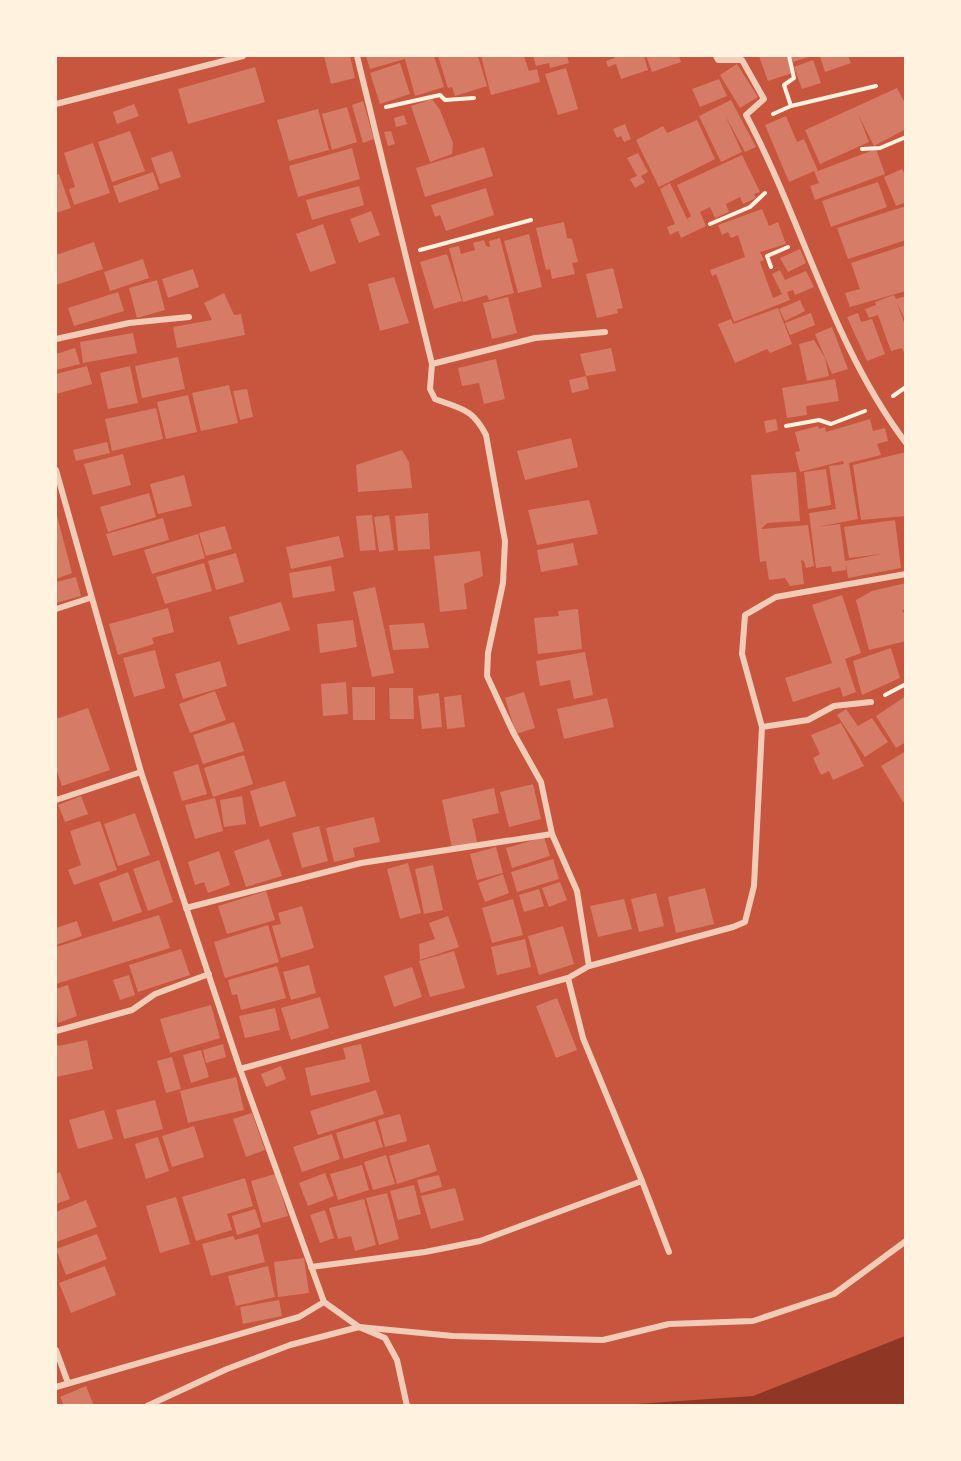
<svg xmlns="http://www.w3.org/2000/svg" width="961" height="1461" viewBox="0 0 961 1461" font-family="Manrope,sans-serif">
<rect width="100%" height="100%" fill="#c8553d"/>
<!-- water -->
<path fill="#8f3625" d="M905,1336v69h-284l132,-9z"/>
<!-- building -->
<g fill="#d67c66">
<path d="M324,56h26l5,22 -24,6z"/>
<path d="M366,56h68l10,31 -29,9 -10,-37 -35,10z"/>
<path d="M438,56h40l9,30 -32,10 -3,-9 -4,1z"/>
<path d="M481,56h43l5,15 8,-2 3,13 -49,13z"/>
<path d="M533,56h34l2,7 -19,5 -1,-5 -13,3z"/>
<path d="M614,56h30l4,14 -27,9 -5,-15 -8,3 -2,-6 9,-3z"/>
<path d="M646,56h33l2,6 -29,10z"/>
<path d="M759,56h28l5,17 -24,8z"/>
<path d="M791,56h21l-19,6z"/>
<path d="M820,56h28l3,7 -26,9z"/>
<path d="M813,60l8,23 -19,6 -8,-22z"/>
<path d="M400,63l10,31 -30,10 -10,-31z"/>
<path d="M737,64l21,33 -18,11 -20,-33z"/>
<path d="M255,67l10,35 -77,22 -10,-35z"/>
<path d="M566,68l12,41 -20,6 -13,-41z"/>
<path d="M719,79l8,17 -27,11 -8,-18z"/>
<path d="M897,88l9,17v24l-32,17 -16,-32 11,28 -49,22 -15,-34z"/>
<path d="M432,99l8,11 13,33 -1,11 -22,8 -19,-56z"/>
<path d="M731,100l25,47 -11,5 -20,-37 17,37 -21,10 -22,-46z"/>
<path d="M363,101l11,38 -11,4 -11,-38z"/>
<path d="M134,104l5,12 -22,8 -4,-12z"/>
<path d="M347,107l10,35 -25,8 -10,-36z"/>
<path d="M318,109l11,41 -40,11 -12,-41z"/>
<path d="M404,115l3,9 -11,3 -2,-9z"/>
<path d="M786,116l11,26 7,-3 14,32 58,-22 9,25 -70,26 -5,-14 9,-3 -5,-12 -25,11 -24,-57z"/>
<path d="M697,120l18,39 -56,28 -23,-47 27,-14 4,7z"/>
<path d="M625,124l6,15 -7,3 -3,-6 -4,2 -4,-9z"/>
<path d="M130,131l15,40 -33,11 -14,-40z"/>
<path d="M391,131l4,13 -7,2 -4,-14z"/>
<path d="M93,143l17,50 -36,12 -5,-16 6,-2 -11,-34z"/>
<path d="M484,147l9,29 -68,21 -9,-29z"/>
<path d="M352,148l8,31 -62,18 -9,-31z"/>
<path d="M172,151l9,26 -21,7 -9,-26z"/>
<path d="M638,153l10,19 -7,4 4,6 -10,6 -5,-9 7,-3 -10,-18z"/>
<path d="M742,155l18,37 -6,2 2,4 -13,6 -3,-7 -14,7 3,8 -14,6 -5,-11 -10,5 6,14 -25,12 -3,-7 -8,4 -3,-8 8,-3 -15,-35 10,-6 17,36 4,-3 -14,-31z"/>
<path d="M902,169l4,7v26l-10,4 -12,-29z"/>
<path d="M153,172l6,17 -40,14 -6,-17z"/>
<path d="M59,174l12,34 -15,5v-37z"/>
<path d="M878,182l9,25 -56,20 -9,-26z"/>
<path d="M359,186l5,19 -52,15 -6,-20z"/>
<path d="M486,188l8,27 -48,16 -6,-16 -5,2 -4,-12z"/>
<path d="M906,206v34l-58,19 -11,-31z"/>
<path d="M762,209l7,17 9,-4 8,22 -26,8 4,8 -4,2 13,36 9,-4 -10,-20 8,-4 5,10 21,-9 8,16 -19,8 -2,-5 -6,2 3,8 -56,22 -18,-48 -4,2 -2,-6 35,-13 -7,-22 -7,3 -3,-6 -6,3 -4,-10z"/>
<path d="M371,211l9,24 -21,8 -9,-24z"/>
<path d="M564,222l3,16 5,1 6,23 -6,1 3,11 -23,5 -2,-10 -4,1 -10,-42z"/>
<path d="M323,224l13,39 -26,9 -14,-38z"/>
<path d="M529,234l13,53 -24,6 -14,-52z"/>
<path d="M500,238l14,55 -25,7 -2,-5 -24,7 -14,-54 10,-2 2,8 14,-4 -2,-7 11,-3 2,6 4,1 -1,-6z"/>
<path d="M94,242l9,27 -47,16v-30z"/>
<path d="M906,245v46l-56,16 -5,-14 15,-4 -9,-26z"/>
<path d="M800,249l6,14 -18,9 -8,-14z"/>
<path d="M447,254l15,47 -28,8 -14,-47z"/>
<path d="M143,259l6,19 -39,13 -6,-19z"/>
<path d="M613,268l10,40 -6,1 1,4 -21,5 -11,-44z"/>
<path d="M193,269l6,18 -31,11 -6,-19z"/>
<path d="M394,277l15,46 -29,8 -12,-47z"/>
<path d="M157,280l8,30 -28,8 -8,-30z"/>
<path d="M118,292l6,19 -50,15 -6,-18z"/>
<path d="M224,293l10,22 7,-1 4,21 -68,13 -4,-21 39,-7 -8,-17z"/>
<path d="M894,295l2,4 10,-3v26l-9,-19 9,25v29l-4,-9 -11,3 -13,-36 -9,3 -4,-9 11,-4 -1,-3z"/>
<path d="M508,297l9,36 -25,6 -9,-36z"/>
<path d="M800,300l5,11 -20,10 -6,-12z"/>
<path d="M778,308l14,36 -22,9 -3,-4 -32,14 -17,-39 13,-5 2,5z"/>
<path d="M811,313l4,12 -25,10 -5,-12z"/>
<path d="M858,313l3,9 11,-3 13,35 -18,7 -20,-44z"/>
<path d="M832,327l16,42 -16,5 -17,-40z"/>
<path d="M133,333l4,20 -54,10 -3,-21z"/>
<path d="M814,340l11,18 4,18 -22,5 -8,-37z"/>
<path d="M75,348l5,16 -24,6v-16z"/>
<path d="M611,348l5,23 -30,5 -6,-22z"/>
<path d="M178,357l7,32 -43,9 -7,-32z"/>
<path d="M496,359l9,40 -21,5 -5,-21 -17,3 -4,-18z"/>
<path d="M87,366l5,18 -36,10v-20z"/>
<path d="M130,366l8,37 -30,6 -8,-36z"/>
<path d="M586,376l3,13 -17,4 -3,-13z"/>
<path d="M835,379l4,22 -33,5 1,9 -20,3 -5,-30z"/>
<path d="M229,385l9,38 -37,8 -9,-38z"/>
<path d="M247,389l6,28 -13,3 -7,-29z"/>
<path d="M188,395l9,37 -31,7 -9,-37z"/>
<path d="M156,408l7,31 -51,12 -7,-32z"/>
<path d="M776,419l2,11 -12,3 -2,-12z"/>
<path d="M870,419l3,12 12,-3 3,13 -11,3 4,11 -32,8 9,56 -41,8 23,-3 5,37 37,-7 -33,4 -5,-31 51,-7 6,48 -53,10 -2,-14v6l-14,2 -1,-6 -15,2 -7,-55 27,-4 -7,-43 15,-2 -1,-3 -43,11 -5,-20 5,-1 -5,-19 23,-6 1,3 6,-2 1,5z"/>
<path d="M571,438l7,29 -53,13 -8,-29z"/>
<path d="M107,442l3,11 -34,8 -3,-11z"/>
<path d="M402,450l7,12 3,26 -54,4 -2,-27z"/>
<path d="M906,452v64l-45,4 -8,-55z"/>
<path d="M123,454l8,31 -38,10 -9,-31z"/>
<path d="M826,469l5,36 -23,4 -4,-37z"/>
<path d="M796,472l4,49 -33,2 -6,6 47,-4 6,41 -8,2 -2,-7 -3,-1 3,24 -14,2 -5,-8 -16,2 -3,-19 -6,1 -9,-87z"/>
<path d="M184,475l8,31 -34,8 -8,-30z"/>
<path d="M149,493l7,24 -48,15 -8,-25z"/>
<path d="M589,500l9,34 -61,11 -9,-35z"/>
<path d="M56,512l16,61 -16,6z"/>
<path d="M428,513l2,36 -32,2 -3,-35z"/>
<path d="M372,515l4,35 -16,1 -4,-35z"/>
<path d="M389,515l5,35 -15,2 -5,-35z"/>
<path d="M163,518l6,22 -56,16 -7,-22z"/>
<path d="M225,526l7,23 -26,7 -7,-23z"/>
<path d="M198,534l7,24 -53,16 -8,-24z"/>
<path d="M339,536l5,21 -53,12 -5,-22z"/>
<path d="M573,543l5,22 -37,7 -4,-22z"/>
<path d="M480,551l3,25 -19,8 3,25 -27,3 -6,-56z"/>
<path d="M236,553l8,29 -28,8 -8,-29z"/>
<path d="M204,563l8,28 -47,13 -9,-27z"/>
<path d="M331,566l4,25 -42,7 -4,-25z"/>
<path d="M76,577l5,19 -25,7v-21z"/>
<path d="M906,583v26l-4,1 4,7v24l-37,9 -13,-50 16,-9z"/>
<path d="M375,587l19,86 -22,4 -19,-85z"/>
<path d="M842,595l19,58 -16,6 11,33 -13,5 -3,-10 -47,15 -8,-24 47,-15 -20,-58z"/>
<path d="M281,602l9,28 -52,15 -9,-28z"/>
<path d="M168,608l6,24 -22,6 2,6 -36,11 -9,-31z"/>
<path d="M578,609l4,40 -44,5 -4,-36 25,-2 -1,-5z"/>
<path d="M353,620l4,27 -37,6 -3,-29z"/>
<path d="M424,623l5,25 -36,2 -4,-25z"/>
<path d="M891,648l9,30 -38,17 -9,-34z"/>
<path d="M155,650l10,38 -31,9 -11,-39z"/>
<path d="M585,652l8,43 -19,4 -4,-19 -30,6 -4,-25z"/>
<path d="M220,661l7,25 -44,13 -8,-25z"/>
<path d="M346,682l2,32 -25,2 -2,-32z"/>
<path d="M352,687h23v33h-22z"/>
<path d="M389,688h24l1,31h-24z"/>
<path d="M215,691l11,29 -36,13 -11,-29z"/>
<path d="M524,692l11,36 -19,6 -11,-36z"/>
<path d="M439,693l3,34 -20,2 -4,-33z"/>
<path d="M461,695l4,32 -18,2 -3,-32z"/>
<path d="M906,696v46l-10,6 -20,-32z"/>
<path d="M607,698l7,29 -50,12 -7,-30z"/>
<path d="M88,708l22,62 -48,16 -6,-17v-50z"/>
<path d="M846,709l12,17 14,-8 16,24 -23,15 -28,-42z"/>
<path d="M234,722l10,29 -41,13 -10,-29z"/>
<path d="M841,723l23,43 -31,14 -4,-9 -8,4 -8,-17 7,-4 -9,-19z"/>
<path d="M906,751v50l-3,1 -22,-36z"/>
<path d="M244,755l9,29 -40,13 -9,-29z"/>
<path d="M198,764l9,30 -25,7 -9,-29z"/>
<path d="M285,781l11,35 -36,11 -10,-36z"/>
<path d="M533,784l8,35 -32,8 -9,-35z"/>
<path d="M494,788l5,25 -27,6 5,23 -25,6 -10,-48z"/>
<path d="M81,796l7,18 -23,8 -7,-17z"/>
<path d="M242,796l4,28 -22,3 -4,-27z"/>
<path d="M215,798l8,33 -28,8 -10,-34z"/>
<path d="M135,813l15,42 -32,11 -14,-42z"/>
<path d="M374,817l6,25 -27,6 2,9 -21,5 -8,-34z"/>
<path d="M100,821l17,49 -43,15 -6,-15 13,-5 -11,-34z"/>
<path d="M319,826l9,35 -26,7 -10,-35z"/>
<path d="M544,837l6,19 -38,12 -6,-20z"/>
<path d="M269,839l13,37 -36,11 -12,-36z"/>
<path d="M496,847l7,26 -26,7 -7,-26z"/>
<path d="M219,851l11,34 -22,8 -4,-11 -9,3 -7,-23z"/>
<path d="M553,859l6,20 -42,13 -6,-20z"/>
<path d="M159,860l14,42 -25,9 -15,-42z"/>
<path d="M408,863l13,50 -21,6 -13,-50z"/>
<path d="M433,865l10,45 -19,4 -9,-45z"/>
<path d="M128,872l14,40 -29,10 -14,-39z"/>
<path d="M503,874l6,19 -24,9 -7,-19z"/>
<path d="M560,882l7,18 -18,7 -7,-19z"/>
<path d="M705,888l9,36 -38,9 -8,-36z"/>
<path d="M539,889l5,17 -20,6 -5,-17z"/>
<path d="M266,891l9,29 -48,14 -9,-28z"/>
<path d="M656,893l8,33 -25,6 -8,-33z"/>
<path d="M513,899l10,36 -31,8 -10,-35z"/>
<path d="M624,899l8,30 -34,8 -8,-31z"/>
<path d="M302,906l12,42 -33,10 -9,-32 9,-2 -3,-11z"/>
<path d="M159,915l11,33 -114,36v-37z"/>
<path d="M448,916l11,31 -39,13 -1,-16 16,-5 -6,-16z"/>
<path d="M77,921l5,15 -26,9v-17z"/>
<path d="M268,925l11,37 -54,16 -11,-36z"/>
<path d="M563,926l11,38 -35,11 -11,-39z"/>
<path d="M525,939l6,28 -34,8 -6,-28z"/>
<path d="M181,949l9,26 -52,17 -9,-27z"/>
<path d="M454,951l11,37 -35,9 -11,-36z"/>
<path d="M309,965l7,28 -25,7 -8,-28z"/>
<path d="M277,966l9,32 -45,12 -4,-16 -5,1 -4,-15z"/>
<path d="M412,967l10,30 -28,10 -10,-31z"/>
<path d="M129,975l6,20 -15,5 -7,-20z"/>
<path d="M68,985l9,31 -19,7 -2,-34z"/>
<path d="M320,997l9,31 -38,12 -10,-32z"/>
<path d="M557,998l20,52 -21,8 -20,-52z"/>
<path d="M211,1005l9,33 -50,15 -10,-34z"/>
<path d="M275,1008l5,22 -35,8 -6,-22z"/>
<path d="M56,1040l2,6 29,-6 6,29 -37,8z"/>
<path d="M223,1044l3,13 -20,6 -3,-13z"/>
<path d="M361,1044l9,38 -59,14 -6,-28 41,-9 -3,-11z"/>
<path d="M201,1050l8,27 -18,6 -8,-28z"/>
<path d="M172,1057l9,32 -15,4 -9,-32z"/>
<path d="M281,1066l5,13 -20,8 -5,-13z"/>
<path d="M236,1077l8,33 -56,13 -8,-32z"/>
<path d="M376,1090l8,24 -66,21 -8,-24z"/>
<path d="M155,1100l8,29 -39,10 -8,-29z"/>
<path d="M104,1110l9,29 -35,10 -9,-29z"/>
<path d="M252,1113l13,37 -19,7 -13,-38z"/>
<path d="M400,1114l7,27 -22,6 -7,-27z"/>
<path d="M375,1121l8,26 -39,12 -8,-26z"/>
<path d="M194,1126l10,31 -32,10 -10,-31z"/>
<path d="M332,1134l8,25 -38,13 -9,-25z"/>
<path d="M158,1137l11,34 -23,8 -11,-35z"/>
<path d="M429,1144l8,27 -40,13 -8,-28z"/>
<path d="M386,1155l9,29 -22,6 -9,-28z"/>
<path d="M362,1165l7,25 -31,10 -8,-26z"/>
<path d="M60,1172l10,27 -14,5v-30z"/>
<path d="M325,1173l9,23 -26,10 -9,-23z"/>
<path d="M275,1174l13,42 -25,7 -12,-42z"/>
<path d="M439,1175l3,12 -21,6 -4,-13z"/>
<path d="M245,1178l8,28 -26,8 5,16 -36,11 -14,-44z"/>
<path d="M414,1185l7,29 -23,6 -8,-29z"/>
<path d="M455,1188l9,32 -33,9 -10,-33z"/>
<path d="M387,1193l12,46 -20,6 -13,-47z"/>
<path d="M176,1197l14,47 -30,9 -14,-47z"/>
<path d="M364,1199l12,46 -21,6 -4,-15 -13,3 -9,-31z"/>
<path d="M86,1200l11,27 -41,15v-30z"/>
<path d="M255,1209l6,18 -24,8 -5,-19z"/>
<path d="M325,1210l9,28 -14,5 -10,-28z"/>
<path d="M97,1234l10,25 -41,16 -10,-26z"/>
<path d="M258,1234l7,28 -54,14 -9,-32 31,-8 2,4z"/>
<path d="M304,1258l5,35 -31,4 -4,-35z"/>
<path d="M105,1266l11,29 -45,18 -12,-30z"/>
<path d="M268,1266l7,31 -39,9 -8,-30z"/>
<path d="M279,1300l3,16 -39,8 -3,-17z"/>
<path d="M86,1386l8,20h-30l-4,-9z"/>
</g>
<g fill="none" stroke-linecap="round" stroke-linejoin="round">
<!-- path -->
<g stroke="#fff3e0" stroke-width="4">
<path d="M791,106l85,-20"/>
<path d="M386,107l54,-12 5,5 29,-2"/>
<path d="M773,114l18,-8 -7,-21 10,-7 -5,-22"/>
<path d="M862,149l18,-1 26,-11"/>
<path d="M710,224l40,-17 15,-14"/>
<path d="M420,250l111,-30"/>
<path d="M771,267l-4,-11 21,-9"/>
<path d="M893,396l13,-9"/>
<path d="M786,426l33,-6 12,4 34,-13"/>
<path d="M885,695l21,-11"/>
</g>
<!-- minor -->
<g stroke="#f1ccb7" stroke-width="6">
<path d="M357,56l75,308 -2,25 5,10c26,10 37,9 51,36l19,106 -2,42 -15,70 -1,23 26,56 28,50 11,52 25,57 12,75"/>
<path d="M716,56l2,4h24l22,39 -18,16c57,107 86,230 160,328"/>
<path d="M56,104l187,-48"/>
<path d="M56,339l73,-16 60,-6"/>
<path d="M432,364l103,-26 70,-6"/>
<path d="M56,470l85,302 99,297 84,233 35,25 26,11 12,22 10,46"/>
<path d="M56,609l34,-11"/>
<path d="M762,727l-20,-73 3,-39 31,-18 130,-23"/>
<path d="M56,800l85,-28"/>
<path d="M186,908l175,-45 191,-29"/>
<path d="M568,978l15,60 59,143 27,71"/>
<path d="M56,1031l76,-21 23,-16 54,-20"/>
<path d="M240,1069l328,-91 21,-12 144,-39 12,-5 9,-36 8,-159 46,-7 26,-14 37,-4"/>
<path d="M311,1267l114,-15 55,-11 162,-60"/>
<path d="M56,1350l12,33"/>
<path d="M56,1387l243,-70 25,-15"/>
<path d="M147,1406l80,-37 63,-24 69,-18 94,9 150,4 66,-16 84,-3 81,-27 72,-53"/>
</g>
</g>
<!-- border -->
<rect width="961" height="1461" fill="none" stroke="#fff3e0" stroke-width="114"/>
</svg>
